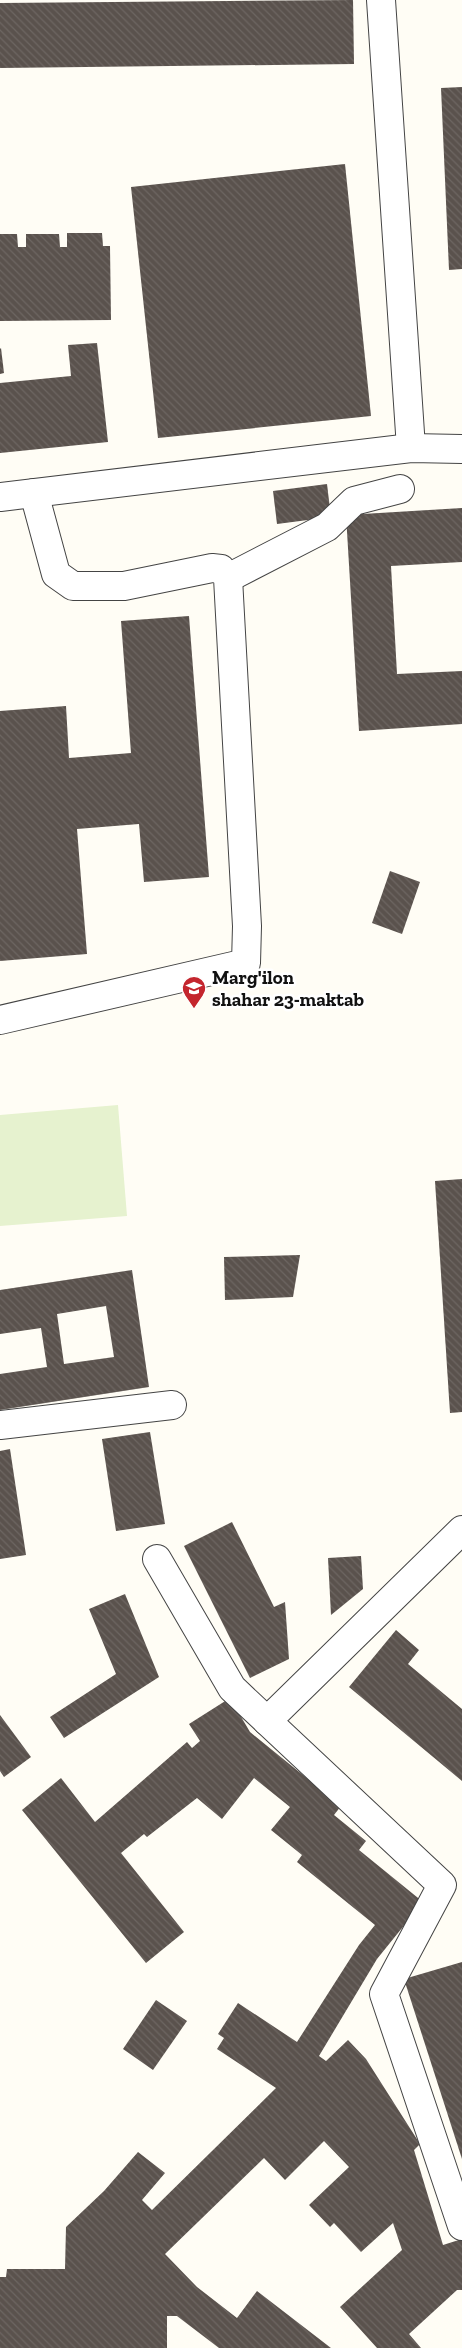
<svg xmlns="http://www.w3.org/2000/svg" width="462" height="2348" viewBox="0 0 462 2348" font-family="'Zilla Slab',serif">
<defs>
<pattern id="building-back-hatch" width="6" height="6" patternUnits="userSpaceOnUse" patternTransform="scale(1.25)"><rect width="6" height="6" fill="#5a524d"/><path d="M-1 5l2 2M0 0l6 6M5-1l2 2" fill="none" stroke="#6d6662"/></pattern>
</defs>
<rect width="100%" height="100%" fill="#fffdf5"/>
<!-- pitch -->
<path fill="#e6f2cf" d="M118,1105l9,111 -127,10v-111z"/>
<!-- building -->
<g fill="url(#building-back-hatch)" fill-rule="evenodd">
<path d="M353,0l1,64 -354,4v-65z"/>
<path d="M462,87v182l-13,1 -8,-182z"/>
<path d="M345,164l26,252 -213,22 -27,-251z"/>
<path d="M67,233h35l1,13h7l1,74 -111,1v-87h17l1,13h8v-13h33l1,13h7z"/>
<path d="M97,343l11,99 -108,11v-70l71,-7 -3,-31z"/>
<path d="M1,348l3,25 -4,1v-25z"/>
<path d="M327,484l4,33 -54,7 -4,-33z"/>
<path d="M462,508v54l-71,4 6,108 65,-3v53l-103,7 -13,-216z"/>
<path d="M189,616l20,261 -65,5 -5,-58 -62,5 10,125 -87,7v-250l66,-5 3,52 62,-5 -10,-132z"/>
<path d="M390,871l30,11 -18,52 -30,-11z"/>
<path d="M462,1179v233l-12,1 -15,-232z"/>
<path d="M300,1255l-7,42 -68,3 -1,-43z"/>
<path d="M132,1270l17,117 -149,23v-36l47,-7 -6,-39 -41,6v-44zM106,1306l8,51 -50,7 -7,-50z"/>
<path d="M150,1432l15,92 -49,7 -14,-92z"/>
<path d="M10,1449l16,106 -26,4v-108z"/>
<path d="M232,1522l42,85 11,-5 4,57 -39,19 -66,-132z"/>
<path d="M361,1556l2,33 -32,26 -3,-57z"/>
<path d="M125,1594l34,83 -95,61 -14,-21 66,-43 -27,-65z"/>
<path d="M396,1630l23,20 -11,14 54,45v72l-113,-94z"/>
<path d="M230,1698l20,34 91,74 -7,9 32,26 -7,9 64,52 -46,57 -58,97 7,5 22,-21 18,19 54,85 -6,6 29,95 19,-6v51h-5l-48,44 12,14h-44l-37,-41 62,-57 -9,-27 -32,29 -27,-29 -4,4 -21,-22 40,-38 -25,-26 -39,39 -21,-22 -99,96 32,33 40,31 20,-27 74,57h-112l-42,-32h-10v32h-167v-71h6l1,-8h58l1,-42 38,-36 34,-39 27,21 -23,27 10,10 124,-122 -59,-39 7,-11 -6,-4 20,-31 59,39 62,-97 16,-20 -78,-63 5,-7 -31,-25 19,-23 -36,-29 -32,41 -25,-21 -50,39 -3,-3 -23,19 63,79 -38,31 -124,-153 39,-32 34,44 92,-80 5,6 8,-7 -11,-17z"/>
<path d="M0,1715l31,42 -27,20 -4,-6z"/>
<path d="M462,1962v197l-58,-180z"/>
<path d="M156,2000l31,21 -34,49 -30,-21z"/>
</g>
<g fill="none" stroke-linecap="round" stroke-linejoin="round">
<!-- minor casing -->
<g stroke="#444" stroke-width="30">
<g id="minor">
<path d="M381,0l30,448"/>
<path d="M0,497l411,-49 51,1"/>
<path d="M228,578l99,-51 27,-26 46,-12"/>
<path d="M0,1020l246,-57 1,-37 -19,-348 -7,-9 -9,-1 -88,18h-51l-17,-12 -22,-81"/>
<path d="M0,1425l172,-20"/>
<path d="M157,1559l75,129 35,33"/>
<path d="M462,2226l-78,-232 58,-109 -175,-164 195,-191"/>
</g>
</g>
<!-- minor -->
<use href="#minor" stroke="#fff" stroke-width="28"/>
</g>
<!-- icons -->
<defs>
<g id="school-pin" transform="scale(1.25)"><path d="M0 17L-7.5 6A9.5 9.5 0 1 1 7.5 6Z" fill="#c4262e" stroke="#fff"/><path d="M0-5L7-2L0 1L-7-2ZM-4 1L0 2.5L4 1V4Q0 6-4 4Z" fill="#fff"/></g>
</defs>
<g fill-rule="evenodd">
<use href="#school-pin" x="194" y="988"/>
</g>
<g text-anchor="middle" stroke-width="5" stroke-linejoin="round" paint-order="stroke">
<!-- poi labels -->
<g font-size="19" font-weight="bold" fill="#111" stroke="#fff" text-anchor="start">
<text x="212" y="984">Marg'ilon<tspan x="212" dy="22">shahar 23-maktab</tspan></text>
</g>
</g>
</svg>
